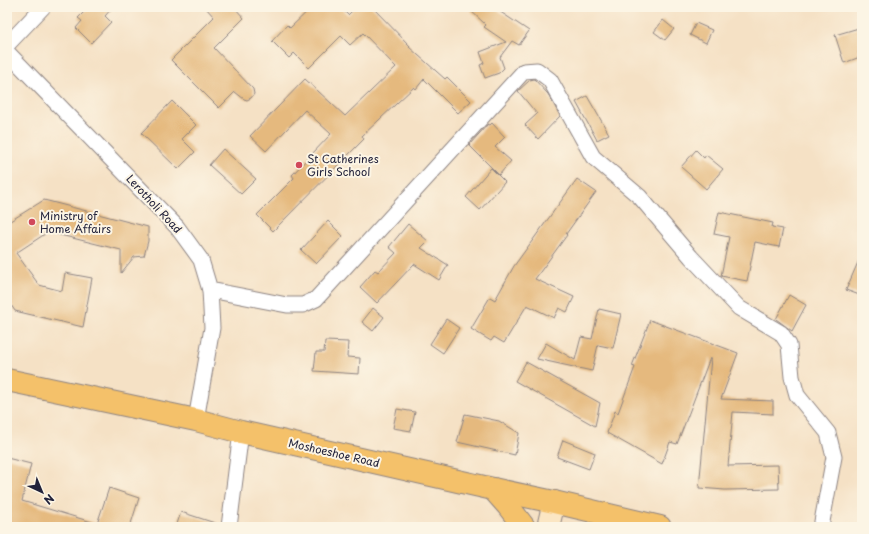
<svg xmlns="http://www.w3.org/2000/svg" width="869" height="534" viewBox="0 0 869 534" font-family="'Playpen Sans',sans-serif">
<rect width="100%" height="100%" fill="#fcf5e5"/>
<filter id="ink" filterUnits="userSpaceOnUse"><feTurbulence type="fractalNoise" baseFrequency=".025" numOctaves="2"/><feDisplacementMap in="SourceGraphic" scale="8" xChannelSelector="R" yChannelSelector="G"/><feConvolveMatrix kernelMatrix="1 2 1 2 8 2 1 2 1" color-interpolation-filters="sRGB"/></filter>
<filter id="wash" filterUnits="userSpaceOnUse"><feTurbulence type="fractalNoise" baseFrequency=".012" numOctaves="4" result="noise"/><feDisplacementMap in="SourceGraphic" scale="16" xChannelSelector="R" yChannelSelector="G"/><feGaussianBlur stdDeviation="0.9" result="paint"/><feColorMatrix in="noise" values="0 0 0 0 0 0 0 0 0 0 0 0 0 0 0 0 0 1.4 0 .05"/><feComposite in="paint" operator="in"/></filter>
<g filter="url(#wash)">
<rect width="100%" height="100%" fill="#f5e1c5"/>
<g id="blocks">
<!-- building -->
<g fill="#e5b97e">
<path d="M89,7h24l-8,9 6,6 -20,21 -15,-15 6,-7 -4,-3z"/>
<path d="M205,7h29l10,11 -30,30 39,41 1,5 -3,4 -4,2 -3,-1 -9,-7 -16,16 -48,-48 43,-43z"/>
<path d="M312,7h28l8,8 8,-8h16l38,39 -1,1 36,32 2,-2 24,24 -13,12 -34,-34 -8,10 -2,-2 -52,49 2,3 -91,92 -16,-16 37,-37 -2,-3 39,-41 -26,-24 -39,41 -16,-15 55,-57 40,37 51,-49 -33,-34 -13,12 -9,-9 -32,32 -15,-15 -5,5 -17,-17 15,-16 3,3z"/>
<path d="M467,7h26l36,24 -10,14 -7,-4 -12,16 4,11 -5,5 -14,5 -5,-13 4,-2 -4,-11 26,-10 -22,-15 2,-2z"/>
<path d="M663,20l11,9 -9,11 -11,-8z"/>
<path d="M696,23l16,7 -6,13 -16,-8z"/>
<path d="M862,27v23l-4,2 2,5 -16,6 -9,-28z"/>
<path d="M534,79l14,15 12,22 -22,23 -13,-14 12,-11 -19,-23 12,-11z"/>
<path d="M587,96l22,38 -12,6 -21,-38z"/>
<path d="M172,101l24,24 -14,14 13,13 -17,17 -37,-36z"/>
<path d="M492,123l13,14 -10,10 16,14 -12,14 -30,-30 19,-21 2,1z"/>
<path d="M223,149l33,30 -15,15 -32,-29z"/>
<path d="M696,150l8,8 2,-3 17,14 -17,20 -25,-22z"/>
<path d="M491,168l14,14 -25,28 -14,-13z"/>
<path d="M577,179l19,13 -30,42 1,1 -32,44 39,18 -7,15 -8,-4 -5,10 -27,-13 -23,38 -10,-6 -3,4 -20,-12 19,-32 5,3 19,-34z"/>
<path d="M44,200l104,27v14l-4,15 -10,1 -13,16v-23l-73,-18 -32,21 23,32 23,6 3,-18 27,5 -9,49 -68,-16 -8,-12v-76z"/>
<path d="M719,212l54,11 -1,4 11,2 -4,18 -24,-5 -8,39 -26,-5 8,-39 -15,-3z"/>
<path d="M328,221l15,15 -27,28 -15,-14z"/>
<path d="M408,224l20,17 -7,7 27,17 -9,15 -25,-16 -37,39 -17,-16 15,-17 3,2 18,-19 -7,-6z"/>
<path d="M862,253v43l-16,-6z"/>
<path d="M789,295l17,10 -14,26 -16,-12z"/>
<path d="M373,308l11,9 -11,14 -11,-9z"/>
<path d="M599,309l22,5 -8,34 -15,-3 -6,26 -55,-12 9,-16 29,17 6,-23 11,2z"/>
<path d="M446,319l13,9 -16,25 -13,-9z"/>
<path d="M650,320l88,33 -17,46 52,2v13l-40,-2 -5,54 50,-1 1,24 -54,1 -26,-2 12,-130h-1l-33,86 -7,-2 -8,22 -55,-31 8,-22 3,2 17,-46 -3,-1z"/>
<path d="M325,341l23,1 -1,15 13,1 -1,16 -45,-3 2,-19h8z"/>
<path d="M526,362l74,41 -5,23 -80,-45z"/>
<path d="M397,409l18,3 -4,19 -18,-3z"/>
<path d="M465,414l34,7 20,12 -4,22 -58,-13z"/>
<path d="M563,440l32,13 -6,16 -32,-12z"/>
<path d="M7,458l24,6 -9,37 73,22 -1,4h-87z"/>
<path d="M109,488l30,10 -9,29h-34z"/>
<path d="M181,512l37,12v3h-42z"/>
</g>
</g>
</g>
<g filter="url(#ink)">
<use href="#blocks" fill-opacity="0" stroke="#8c8280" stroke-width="1"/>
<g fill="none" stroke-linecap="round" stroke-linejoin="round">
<!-- street casing -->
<g stroke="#8c8280" stroke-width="17">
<g id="street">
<path d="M7,45l36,-38"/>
<path d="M7,52l170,175 24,33 9,30 2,38 -16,92"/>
<path d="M210,290l77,15h16l13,-6 208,-228 13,-1 13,10 43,77 47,40 51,60 48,51 42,25 8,12 3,32 5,18 31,38 6,24 -13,70"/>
<path d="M229,527l12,-95"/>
</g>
</g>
<!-- secondary casing -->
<g stroke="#8c8280" stroke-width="24">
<path id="secondary" d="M548,527l6,-25"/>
</g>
<!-- primary casing -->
<g stroke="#8c8280" stroke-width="24">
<g id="primary">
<path d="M7,380l189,40 45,12 252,57 61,13 106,25"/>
<path d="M493,489l15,17 16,21"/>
</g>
</g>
<!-- street -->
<use href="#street" stroke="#fff" stroke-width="15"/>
<!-- secondary -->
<use href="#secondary" stroke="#fbe6c3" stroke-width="22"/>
<!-- primary -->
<use href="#primary" stroke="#f4c16a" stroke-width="22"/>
</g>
</g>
<!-- markers -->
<g fill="#d1495b" stroke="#fcf5e5" stroke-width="1.5">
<circle cx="299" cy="165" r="4"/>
<circle cx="32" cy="222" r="4"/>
</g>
<g text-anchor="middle" stroke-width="4" stroke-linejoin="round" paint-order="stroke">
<!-- poi labels -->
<g font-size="11" fill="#22223b" stroke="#fcf5e5" text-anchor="start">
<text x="307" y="163">St Catherines<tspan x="307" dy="13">Girls School</tspan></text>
<text x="40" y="220">Ministry of<tspan x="40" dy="13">Home Affairs</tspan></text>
</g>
<!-- street labels -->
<g font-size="11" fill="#22223b" stroke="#fcf5e5">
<text transform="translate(154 204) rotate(47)" y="4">Lerotholi Road</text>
<text transform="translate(334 453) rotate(13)" y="4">Moshoeshoe Road</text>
</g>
</g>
<!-- margin -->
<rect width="869" height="534" fill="none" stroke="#fcf5e5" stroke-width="24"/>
<!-- north arrow -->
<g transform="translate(42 492) rotate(136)" stroke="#fcf5e5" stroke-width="3" paint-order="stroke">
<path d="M0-3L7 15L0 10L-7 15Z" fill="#22223b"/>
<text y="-6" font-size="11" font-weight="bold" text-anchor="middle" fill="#22223b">N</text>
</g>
</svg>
